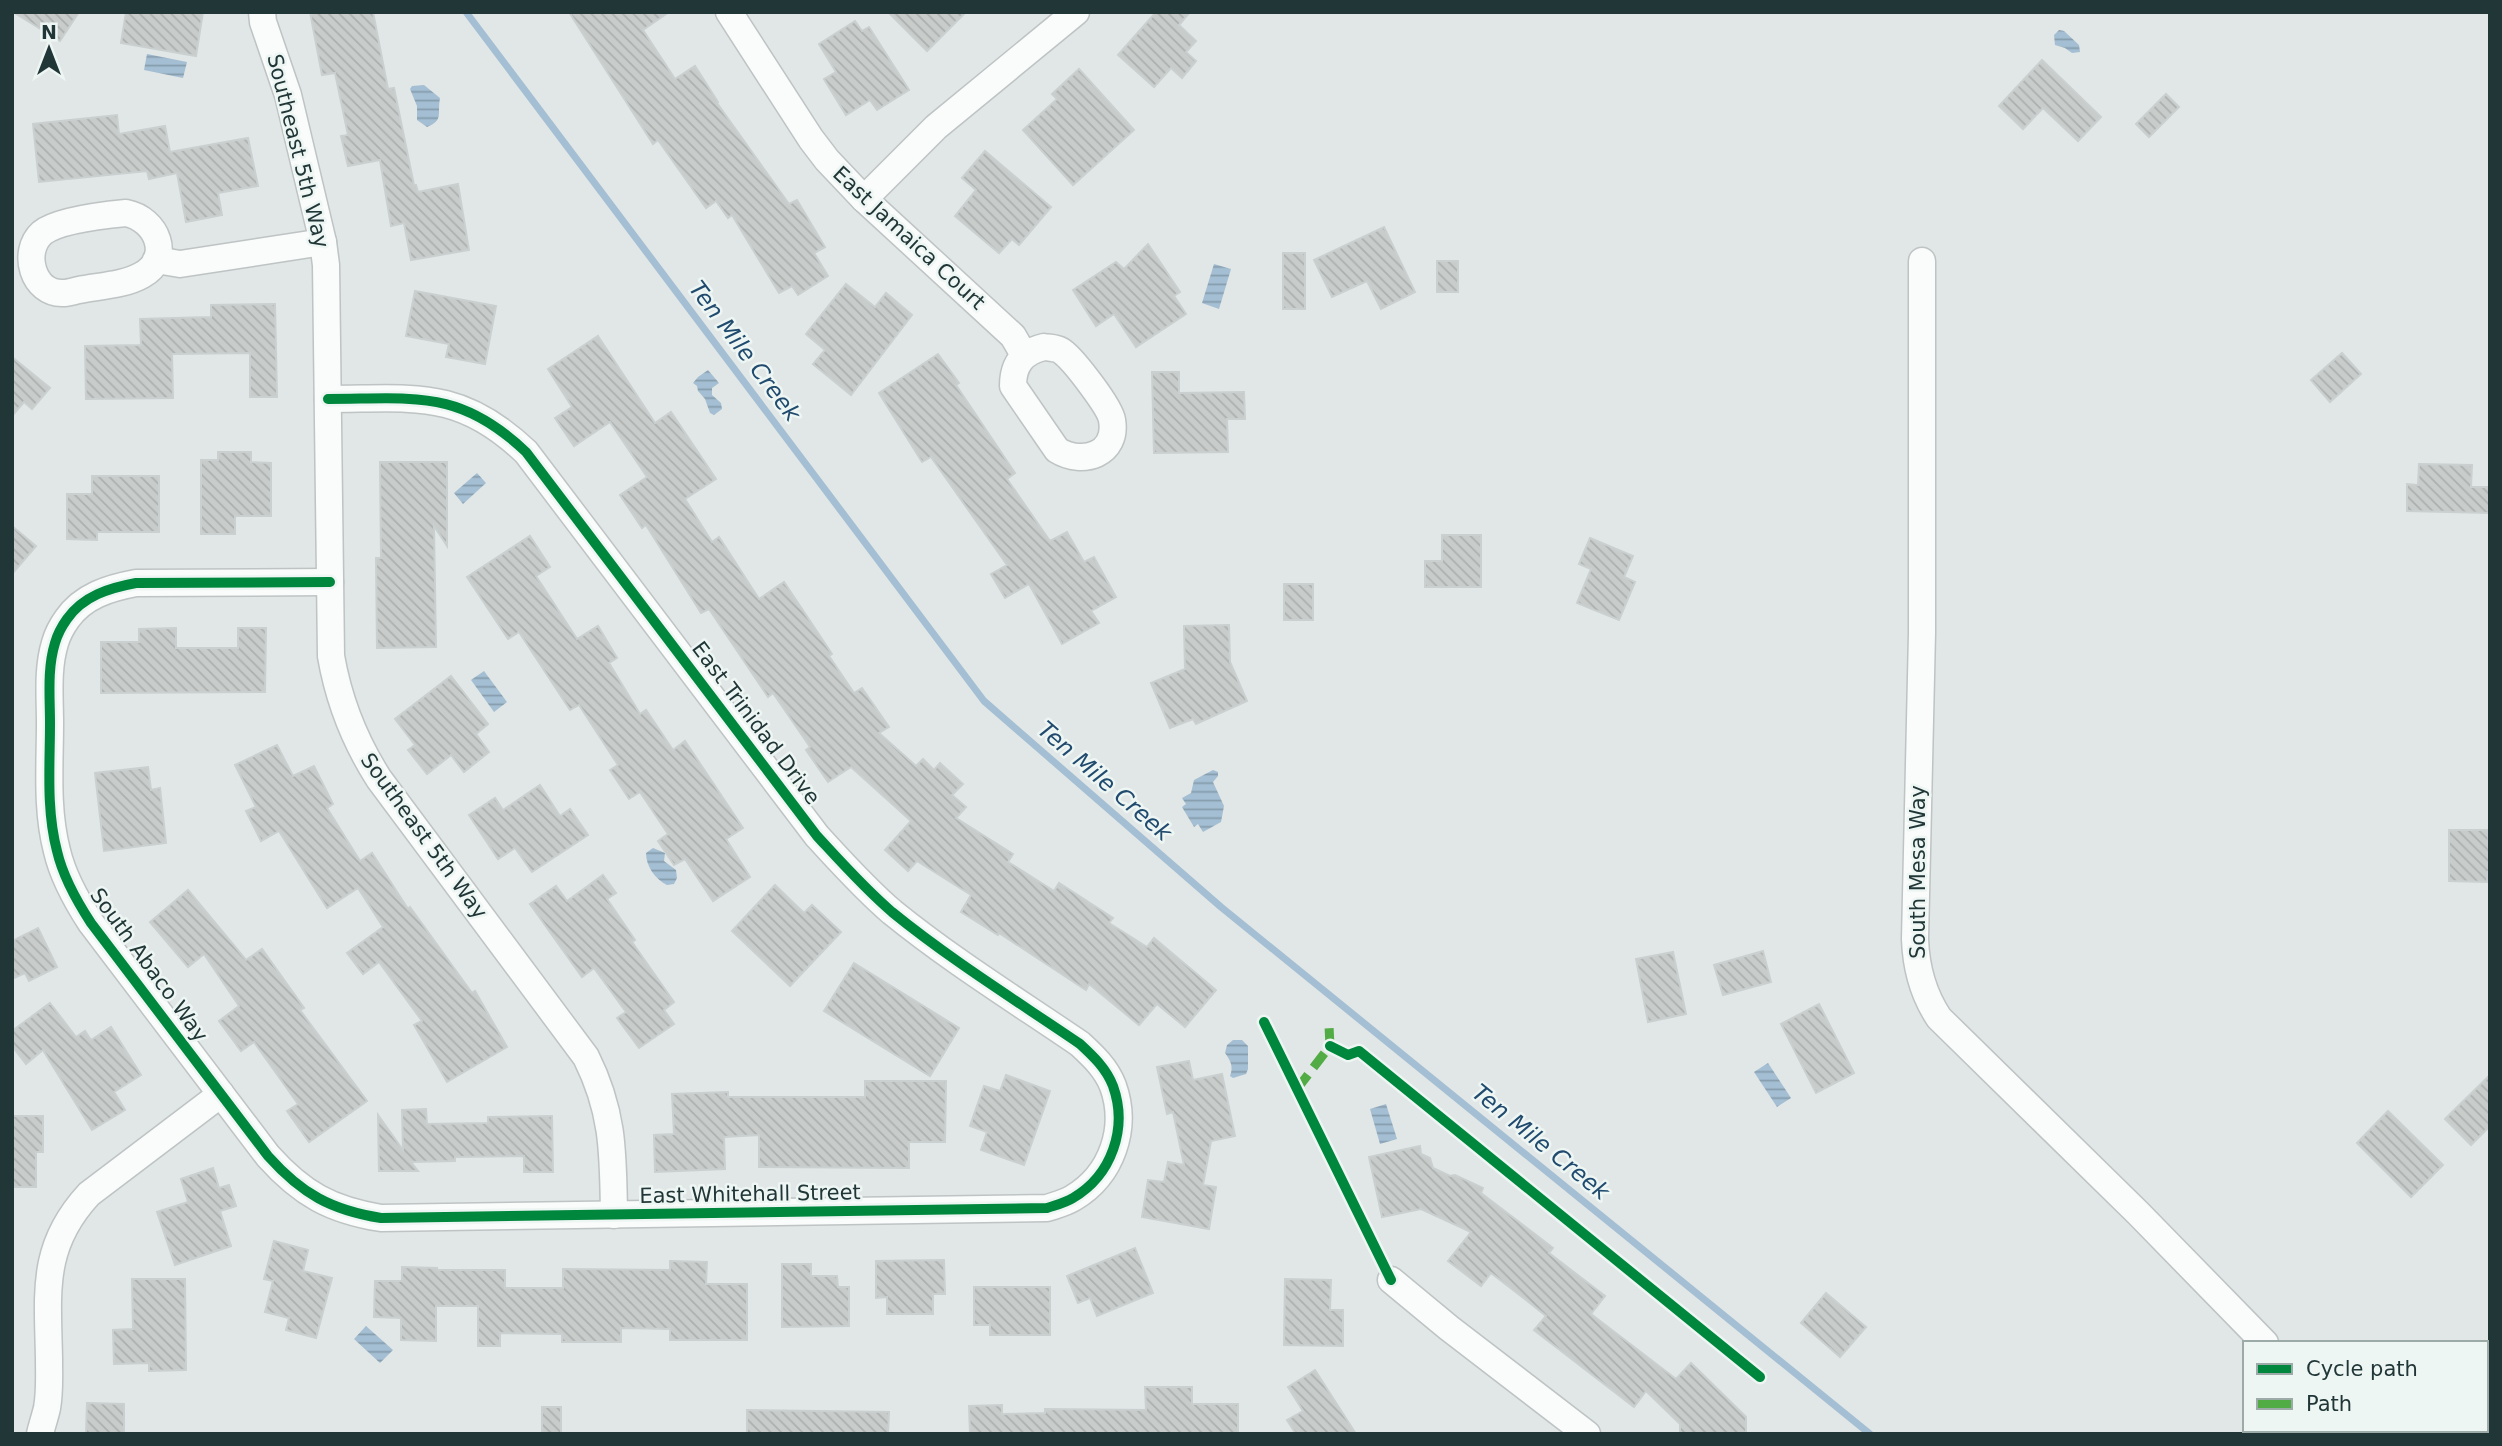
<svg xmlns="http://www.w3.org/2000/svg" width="2502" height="1446" viewBox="0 0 2502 1446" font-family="'DejaVu Sans',sans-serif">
<defs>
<pattern id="water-rules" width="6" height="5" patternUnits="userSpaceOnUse" patternTransform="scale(1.75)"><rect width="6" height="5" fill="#a4bfd3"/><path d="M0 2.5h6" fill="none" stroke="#859cac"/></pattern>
<pattern id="building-back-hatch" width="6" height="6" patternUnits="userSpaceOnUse" patternTransform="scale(1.75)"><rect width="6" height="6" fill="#c8cdcc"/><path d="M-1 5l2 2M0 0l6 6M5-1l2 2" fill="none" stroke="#acb1b0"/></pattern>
</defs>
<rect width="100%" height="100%" fill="#e1e6e6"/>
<!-- water -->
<g fill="url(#water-rules)">
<path d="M2059,30l5,1 15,14 1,7 -8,1 -7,-5 -10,-3 -1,-10z"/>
<path d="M147,54l40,8 -4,16 -39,-8z"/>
<path d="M424,85l16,13c-3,16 4,22 -13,29l-10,-7v-14l-7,-17 2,-3z"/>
<path d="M1214,264l17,5 -12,40 -17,-6z"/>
<path d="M708,370l11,13 -7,5v7l9,8 1,6 -8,6 -4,-2 -5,-14 -7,-8 -1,-5 -4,-3 5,-6z"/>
<path d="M477,473l9,10 -23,21 -9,-11z"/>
<path d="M484,671l23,31 -13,10 -23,-32z"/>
<path d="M1213,770l5,2v4l-5,6 11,24 -3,16 -18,10 -5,-8 -4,3 -12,-20 4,-3 -4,-6 9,-5 3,-13z"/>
<path d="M653,848l12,5 -1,8 12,9 1,8 -3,6 -7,1c-12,-6 -21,-19 -21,-32z"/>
<path d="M1233,1040h9l6,6v23l-2,5 -13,4 -3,-2c4,-10 0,-16 -5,-23l2,-8z"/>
<path d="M1768,1063l23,35 -14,9 -23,-35z"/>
<path d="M1386,1104l11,35 -17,5 -10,-35z"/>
<path d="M366,1326l27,24 -13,13 -26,-24z"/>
</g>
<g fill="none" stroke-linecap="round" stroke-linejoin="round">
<!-- stream -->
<path stroke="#a4bfd3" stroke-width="7" d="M466,12l518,689 237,206 649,527"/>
</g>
<!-- building -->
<g fill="url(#building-back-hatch)" stroke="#cacfcf" stroke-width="2">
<path d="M13,12h66l-19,29z"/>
<path d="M126,12h77l-7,44 -75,-13z"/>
<path d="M310,12h63l15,77 6,-1 20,97h2l2,7 40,-8 11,66 -58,10 -7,-37 -13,3 -11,-66 -32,6 -7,-30 7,-1 -13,-62 -13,2z"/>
<path d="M569,12h100l-26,18 32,49 20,-13 23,36 -1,1 72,101 8,-4 28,47 -11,6 14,23 -30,19 -6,-9 -13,7 -47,-78 -4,3 -12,-17 -10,7 -48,-68 -5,4z"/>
<path d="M888,12h78l-39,39z"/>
<path d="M1156,12h34l-11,13 17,16 -10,11 10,9 -14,17 -11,-10 -17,19 -36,-32z"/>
<path d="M855,21l7,10 7,-4 40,63 -32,20 -7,-10 -24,15 -22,-36 12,-7 -17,-28z"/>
<path d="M2042,60l59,57 -23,24 -35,-33 -20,21 -24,-23z"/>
<path d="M1079,69l55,61 -61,55 -50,-55 34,-31 -5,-5z"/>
<path d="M2166,94l13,13 -30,30 -13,-13z"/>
<path d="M117,115l2,19 46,-8 5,26 78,-14 10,48 -40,7 4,22 -36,7 -9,-49 -28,6 -2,-8 -108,11 -6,-58z"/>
<path d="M985,151l66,56 -32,38 -7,-6 -13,14 -44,-37 21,-26 -14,-12z"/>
<path d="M1384,227l31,65 -34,17 -14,-28 -35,16 -18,-37z"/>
<path d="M1148,244l32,48 -6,4 12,18 -50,33 -22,-33 -18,12 -23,-36 43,-28 8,7z"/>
<rect x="1283" y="253" width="22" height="56"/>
<rect x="1437" y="261" width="21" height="31"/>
<path d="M846,284l29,23 11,-14 26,22 -61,80 -38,-31 12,-14 -19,-16z"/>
<path d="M415,291l81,15 -11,58 -39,-7 3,-13 -43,-8z"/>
<path d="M275,304l2,93h-27v-44l-78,1 1,44 -87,1 -1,-53 56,-1 -1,-26 71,-2v-12z"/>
<path d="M598,336l57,87 16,-11 45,67 -31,20 27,43 7,-5 40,62 25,-17 48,72 -3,2 25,37 8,-5 27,39 -10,6 37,33 7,-7 11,11 6,-7 23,21 -11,11 14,12 -10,11 57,36 -5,8 46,29 5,-8 54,35 -4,5 38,24 7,-9 62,52 -31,37 -28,-23 -18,21 -50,-41 -3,6 -87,-57 -1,2 -37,-23 10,-17 -54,-34 -9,10 -23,-21 26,-29 -60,-54 -23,15 -22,-32 4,-3 -37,-54 -5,4 -59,-88 -8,4 -55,-88 -4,3 -22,-33 27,-18 -37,-55 -36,24 -19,-28 17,-11 -24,-38z"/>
<path d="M2342,353l19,21 -31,28 -19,-22z"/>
<path d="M938,354l21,29 -3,2 59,88 -8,6 43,62 17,-9 17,30 10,-5 22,40 -25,14 8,12 -37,21 -33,-60 -24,14 -14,-24 16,-9 -76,-108 -9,5 -43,-69z"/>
<path d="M12,357l38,31 -18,21 -8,-7 -12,14z"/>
<path d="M1152,372h27v21l65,-1 1,27h-18l1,33 -74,1z"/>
<path d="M218,452h33v10l20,1v53h-36v18h-34v-74h17z"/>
<path d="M380,462h67v84l-13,-20 2,121 -59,1 -1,-90h5z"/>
<path d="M2419,464l53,1 -1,22h19v26l-83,-2v-27l11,1z"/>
<path d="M92,476h67v56h-62v8l-30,-1v-45h25z"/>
<path d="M12,526l24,20 -24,28z"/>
<path d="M1442,535h39v52h-56v-26h17z"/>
<path d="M530,536l20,31 -14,9 41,63 21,-13 19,32 -8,5 31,51 6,-4 27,40 12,-9 58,87 -17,11 24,38 -37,24 -28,-42 -11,6 -16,-24 10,-7 -28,-42 -11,7 -19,-29 8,-5 -39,-60 -9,5 -51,-78 -11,7 -41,-62z"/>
<path d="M1590,538l43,18 -9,21 11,5 -16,38 -42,-17 14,-34 -12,-5z"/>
<rect x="1284" y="584" width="29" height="36"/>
<path d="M1229,625l1,37 17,39 -51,23 -3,-5 -23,9 -19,-45 34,-14 -1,-43z"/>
<path d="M176,628v20h62v-20h28l-1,64 -164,1v-51h38v-13z"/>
<path d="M451,676l37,48 -12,10 13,18 -25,20 -13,-17 -24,19 -19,-24 7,-5 -20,-26z"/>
<path d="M277,745l16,31 21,-10 19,38 -6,4 33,53 12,-8 36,56 2,-2 62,86 3,-2 32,56 -60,35 -33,-57 8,-4 -43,-59 -16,12 -16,-21 36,-26 -25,-39 -31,20 -48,-77 -18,10 -15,-30 10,-4 -21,-42z"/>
<path d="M148,767l3,23 9,-2 6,55 -62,8 -9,-78z"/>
<path d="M540,785l20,31 10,-7 18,26 -56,37 -17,-24 -17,11 -29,-44 26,-17 8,12z"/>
<path d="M2449,830h39l2,42h-2l-1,10 -38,-1z"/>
<path d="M603,875l13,18 -9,6 28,41 -3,2 42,60 -10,8 10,14 -35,24 -22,-30 9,-6 -32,-44 -12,9 -52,-73 26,-18 11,15z"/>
<path d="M775,885l29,28 8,-8 29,27 -51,54 -58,-55z"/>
<path d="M188,890l58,70 16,-11 42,59 -4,2 67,91 -58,41 -22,-31 11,-7 -44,-62 -13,9 -22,-30 20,-15 -35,-52 -16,13 -38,-45z"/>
<path d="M38,928l19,39 -28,14 -4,-8 -13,6v-38z"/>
<path d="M1763,951l8,31 -48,13 -9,-30z"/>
<path d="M1673,952l13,62 -38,8 -12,-63z"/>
<path d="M854,963l105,65 -29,48 -106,-65z"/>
<path d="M50,1003l26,34 9,-6 6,9 20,-13 30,48 -27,17 11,18 -33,20 -49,-80 -17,14 -14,-18v-15z"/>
<path d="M1819,1004l35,69 -38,20 -35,-69z"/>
<path d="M1189,1061l4,19 29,-6 13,62 -24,5 -8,44 13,2 -7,42 -67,-12 6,-37 16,2 4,-20 16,3 -11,-53 -6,2 -10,-47z"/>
<path d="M1006,1075l44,16 -26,74 -43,-15 6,-18 -17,-6 14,-40 16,5z"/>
<path d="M2490,1075v51l-19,19 -26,-26z"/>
<path d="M865,1081h81l-1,61h-36v26l-150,-1v-32l-35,2 1,32 -70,3 -1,-37 20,-1 -2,-40 56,-2v5h137z"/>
<path d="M426,1109l1,15 61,-1v-6l64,-1 1,56h-29v-16l-69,1v4l-44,1 7,9h-39l-1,-56 25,35 -1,-40z"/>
<path d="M2388,1111l55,54 -32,32 -54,-54z"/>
<path d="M12,1116h31v36h-7v35h-24z"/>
<path d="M1420,1146l1,8 9,4 3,10 17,8 5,-1 28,13 -2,5 72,55 -4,5 56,43 -14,18 85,65 15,-16 55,54v17h-66v-10l-34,-33 -12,16 -100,-77 12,-14 -20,-16 -35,-27 -10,13 -33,-25 23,-29 -50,-23 -39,8 -13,-60z"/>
<path d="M213,1168l6,20 10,-3 7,21 -16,5 11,35 -56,19 -18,-53 31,-10 -7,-23z"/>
<path d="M274,1241l34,9 -5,21 29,7 -16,60 -30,-8 3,-12 -24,-6 8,-31 -9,-2z"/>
<path d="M1135,1248l18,45 -56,23 -7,-18 -12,5 -11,-27z"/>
<path d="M944,1260l1,34h-12v20h-46v-17l-11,1v-37z"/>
<path d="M670,1261l37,1 -1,22h41v56h-77v-11l-49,-1v14h-59v-8l-62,-1v13h-22v-40h-42v35l-35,-1v-22l-27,-1 1,-36h27v-14l35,1v2h68v18h58v-19l107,1z"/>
<path d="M782,1264h29v12h26l1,11h11v39l-67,1z"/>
<path d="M132,1279h53l1,91 -37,1v-8l-35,1 -1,-34 20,-1z"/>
<path d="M1285,1279l46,1 -1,30h13v36l-59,-1z"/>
<path d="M974,1287h76v48h-60v-10h-16z"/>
<path d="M1826,1293l40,34 -26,30 -39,-34z"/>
<path d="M1315,1370l41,64h-60l-9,-14 16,-9 -15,-24z"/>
<path d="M1145,1387h47v17h46v30h-268l-1,-28 33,-1v9l43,-1v-4l101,1z"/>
<path d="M87,1403l37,1v30h-38z"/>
<rect x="542" y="1407" width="19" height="27"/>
<path d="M747,1410l142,2 -1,22h-141z"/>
</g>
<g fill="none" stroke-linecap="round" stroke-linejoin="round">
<!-- street casing -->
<g stroke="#bec3c3" stroke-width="29">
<g id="street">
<path d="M262,12l1,10 25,73 35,147 3,23 5,391c8,46 23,84 48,123l207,278c28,56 27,97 28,158"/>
<path d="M729,12l82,127 16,21 37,39 149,137 11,19"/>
<path d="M864,199l72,-72 140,-115"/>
<path d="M126,213c31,6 47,45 16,62 -17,10 -43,11 -63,15 -5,1 -11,3 -16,3 -30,1 -42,-41 -21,-60 16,-13 63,-18 84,-20z"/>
<path d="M156,260l24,4 143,-22"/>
<path d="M1922,261v372l-7,306c1,29 8,55 24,79l199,195 127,130"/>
<path d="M1044,347c7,1 15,1 20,6 11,9 46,54 48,67 6,34 -29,46 -55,30l-44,-64c0,-22 10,-34 31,-39z"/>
<path d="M328,399c85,0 131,-11 198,53l291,384c24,26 48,53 75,76 59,48 125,89 188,132 13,12 26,24 33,42 15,42 -1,89 -40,112 -8,5 -17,7 -26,10l-666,10c-50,-8 -79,-24 -113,-62l-177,-233c-15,-23 -28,-46 -34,-72 -11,-42 -7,-86 -7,-128 0,-26 -3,-54 5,-80 2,-7 7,-17 12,-24 16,-23 42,-31 69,-36l194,-1"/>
<path d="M1391,1280l58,48 138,106"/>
<path d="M2351,1430l3,4"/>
<path d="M40,1434c2,-9 5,-17 7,-26 3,-16 2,-32 2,-48 -1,-67 -9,-113 40,-166l132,-100"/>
</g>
</g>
<!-- street -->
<use href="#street" stroke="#fafbfb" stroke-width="26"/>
<!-- quiet -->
<path stroke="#52ac45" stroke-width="9" stroke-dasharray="18 9" stroke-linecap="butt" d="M1297,1089l33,-43 -1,-20"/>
<!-- cycleway casing -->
<g stroke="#eef6f4" stroke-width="15">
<g id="cycleway">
<path d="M328,399c85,0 131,-11 198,53l291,384c24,26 48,53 75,76 59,48 125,89 188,132 13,12 26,24 33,42 15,42 -1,89 -40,112 -8,5 -17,7 -26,10l-666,10c-50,-8 -79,-24 -113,-62l-177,-233c-15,-23 -28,-46 -34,-72 -11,-42 -7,-86 -7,-128 0,-26 -3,-54 5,-80 2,-7 7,-17 12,-24 16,-23 42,-31 69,-36l194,-1"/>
<path d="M1264,1022l127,258"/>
<path d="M1330,1046l18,9 11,-4 401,326"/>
</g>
</g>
<!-- cycleway -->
<use href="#cycleway" stroke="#00873e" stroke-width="10"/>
</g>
<g text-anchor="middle" stroke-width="5" stroke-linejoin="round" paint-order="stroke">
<!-- street labels -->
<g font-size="21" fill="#213737" stroke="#eef6f4">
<text transform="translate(298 151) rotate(76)" y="7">Southeast 5th Way</text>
<text transform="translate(909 238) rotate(43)" y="7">East Jamaica Court</text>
<text transform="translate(756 723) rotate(53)" y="7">East Trinidad Drive</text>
<text transform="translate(424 836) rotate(54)" y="7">Southeast 5th Way</text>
<text transform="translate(1918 872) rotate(-90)" y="7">South Mesa Way</text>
<text transform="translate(149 965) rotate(54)" y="7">South Abaco Way</text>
<text transform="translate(750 1194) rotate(-1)" y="7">East Whitehall Street</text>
</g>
<!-- water labels -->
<g font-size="23" font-style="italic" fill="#204b6e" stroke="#eef6f4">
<text transform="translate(745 351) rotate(53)" y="8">Ten Mile Creek</text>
<text transform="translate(1105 781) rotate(41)" y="8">Ten Mile Creek</text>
<text transform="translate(1541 1142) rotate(39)" y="8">Ten Mile Creek</text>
</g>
</g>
<!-- border -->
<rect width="2502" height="1446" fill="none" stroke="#213737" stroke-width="28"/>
<!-- legend -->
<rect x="2243" y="1341" width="245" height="91" fill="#eef6f4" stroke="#9caaa8" stroke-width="2"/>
<rect x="2257" y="1364" width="35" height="10" fill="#00873e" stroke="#9caaa8" stroke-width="2"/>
<text x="2306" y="1376" font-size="21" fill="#213737">Cycle path</text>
<rect x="2257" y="1399" width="35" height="10" fill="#52ac45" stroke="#9caaa8" stroke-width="2"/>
<text x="2306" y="1411" font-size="21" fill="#213737">Path</text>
<!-- north arrow -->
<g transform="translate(49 49)" stroke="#eef6f4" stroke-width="5" paint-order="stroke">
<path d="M0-5L12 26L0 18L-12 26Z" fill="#213737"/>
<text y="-10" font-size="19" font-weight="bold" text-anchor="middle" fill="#213737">N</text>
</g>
</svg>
